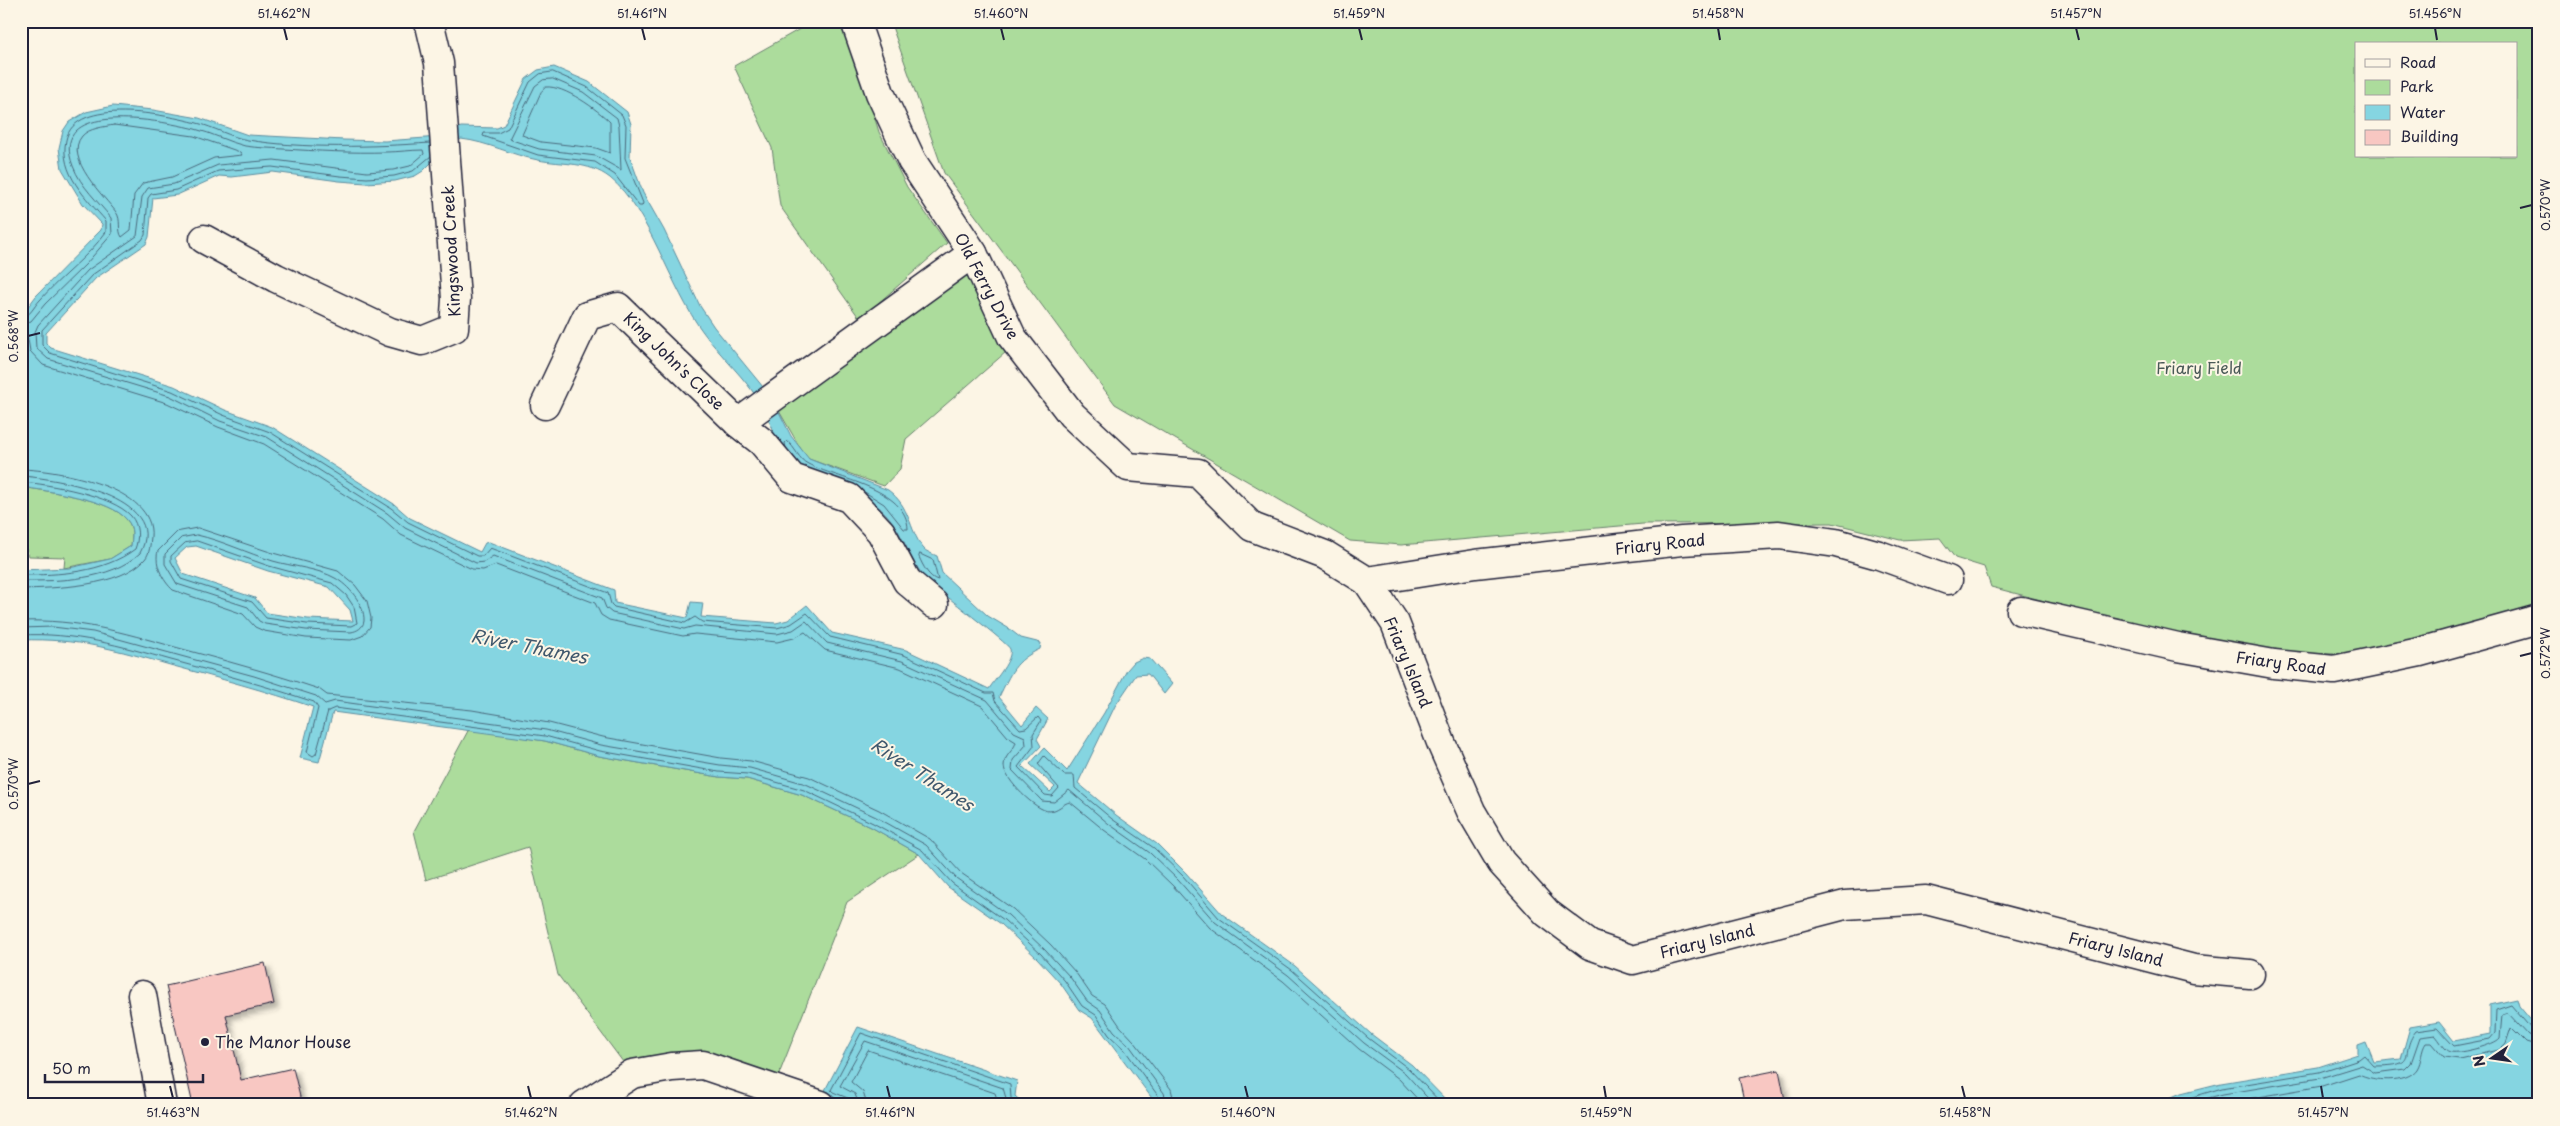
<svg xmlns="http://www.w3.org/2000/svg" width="2560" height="1126" viewBox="0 0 2560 1126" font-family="'Playpen Sans',sans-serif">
<defs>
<filter id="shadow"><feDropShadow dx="4.5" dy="4.5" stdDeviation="2.5" flood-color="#0004"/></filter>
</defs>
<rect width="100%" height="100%" fill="#fcf5e5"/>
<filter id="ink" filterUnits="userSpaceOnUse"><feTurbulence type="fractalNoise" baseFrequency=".02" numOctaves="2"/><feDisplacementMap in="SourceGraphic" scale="10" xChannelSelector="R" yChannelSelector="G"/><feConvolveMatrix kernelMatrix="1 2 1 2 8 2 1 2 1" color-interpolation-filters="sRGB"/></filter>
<g filter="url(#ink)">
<!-- green -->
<g fill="#acdc9c" stroke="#677f6c" fill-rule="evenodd">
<path d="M814,21h31l34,111 28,55 40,56 -87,76 -80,-113 -8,-58 -38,-82z"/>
<path d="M890,21h1649v369l-5,1 5,30v183l-122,35 -77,15 -70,-1 -95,-18 -184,-48 -7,-20 -29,-9 -15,-20 -40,2 -68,-17 -189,1 -242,21 -51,-4 -235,-137 -171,-231zM2356,44h160v112h-160z"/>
<path d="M959,254l62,85 -115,100 -6,30 -16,17 -78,-28 -31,-54z"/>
<path d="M21,487c26,4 90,12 106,33 7,8 5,17 4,26l-21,13 -46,9 1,-11 -36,-1 -3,-7 -5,-2z"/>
<path d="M469,729l76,12 54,15 120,21 28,2 55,16 69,32 48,27 -72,48 -73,185 -71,-22 -71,9 -74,-99 -30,-128 -102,33 -12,-49z"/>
</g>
<!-- water -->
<g fill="#85d5e1" stroke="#5d8d9f" fill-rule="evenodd">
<path d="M554,67l35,15 38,30 4,12 -1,33 13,36 21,37 36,76 14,21 58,71 19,38 18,23 79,31c23,17 20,38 35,58 3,4 10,6 14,8l5,17 46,43 20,12 13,10 20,5 -1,6c-26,12 -29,24 -41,48l23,28 14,-17 12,11 -11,20 4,7 -19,20 28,26 5,-5 -25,-23 14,-16 23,23 37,-58 23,-43 7,-8 9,-4 7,1 22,25 -8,10 -16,-20 -12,1 -21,31 -37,77 38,32 41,29 29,29 36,41 73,52 76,68 41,31 39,40h-294l-65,-87 -13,-8 -18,-26 -24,-26 -36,-34 -53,-37 -29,-33 -48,-27 -69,-32 -55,-16 -28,-2 -120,-21 -54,-15 -212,-29 -14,50 -19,-4 13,-51c-47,-16 -95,-29 -143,-42 -52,-15 -93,-27 -149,-25v-70l48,-2 41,-9 21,-13c1,-9 3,-18 -4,-26 -16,-21 -80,-29 -106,-33v-171l15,-20 65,-66 1,-6 -19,-20 -21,-35 -3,-21 4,-17 6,-9 17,-10 27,-6 40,4 46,8 49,17 96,5 41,1 54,-4 22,-10 36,1 7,-3 22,-46 12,-9zM461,139c27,3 50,16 77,21 25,5 50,1 72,18 39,31 61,112 93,154 18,25 42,45 58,72 13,21 16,54 39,68 23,15 53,16 77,34 26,19 30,55 52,76 10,9 79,61 81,67 3,11 -15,30 -21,40l-83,-39 -74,-17 -25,-28 -19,15 -12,3 -75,-6 2,-14 -12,-1 -4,16 -72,-15 -1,-13 -125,-48 -4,1 -5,9 -70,-34 -16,-14 -122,-77 -47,-17 -51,-24 -123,-38 -5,-5v-10l50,-55 50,-34 3,-7 4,-39 24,-3 42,-19 13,1 41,-5 66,9 27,2 29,-2 20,-5 8,-5 17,-17zM196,546l72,25 61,16 21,23 3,11 -45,-2 -41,-6 -12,-15 -72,-24 -8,-16 12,-11z"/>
<path d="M2517,999l2,7 20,24v75h-386l28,-12 40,-10 97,-16 40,-13v-9l8,-3 8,20 27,-3 9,-32 29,-5 15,19 36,-7v-29z"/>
<path d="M858,1027l159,54 -2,15 10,9h-171l-31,-11z"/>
</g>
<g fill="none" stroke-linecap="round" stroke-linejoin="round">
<!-- shore -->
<g stroke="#4a6a7d" stroke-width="1">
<path d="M553,72l34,15 35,28 4,10 -1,33 18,45 -1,3h-3l-24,-31 -20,-13 -57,-7 -55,-19 1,-3h14l10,-5 22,-46 10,-8z"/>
<path d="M553,79l30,13 34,26 2,8 2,44 -25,-14 -57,-7 -30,-10 26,-53 8,-6z"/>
<path d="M546,87c18,-2 52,23 64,35v31l-14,-5 -55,-6 -19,-7 19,-43z"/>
<path d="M114,125l80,11 46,16 2,3 -28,3 -42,19 -29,6 -9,12 -3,35 -9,7c-5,-7 0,-17 -6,-25 -11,-15 -53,-54 -34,-76 7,-8 22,-9 32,-11z"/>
<path d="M431,156l-18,15 -19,5 -27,2 -27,-2 -68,-9 -54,4 -42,19 -25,4 -3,4 -3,37 -3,5 -50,35 -50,55v15l8,8 122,38 51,24 47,17 121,76 17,14 69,34h6l7,-8 118,45 3,11 3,3 71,16 10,-6 7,5 75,6 14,-4 16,-11 23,24 74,18 82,38h7l2,8 25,28 6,-1 12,-11 3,4 -8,13 1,12 -16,21 27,28 7,1 7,-8 -21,-24 6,-8 20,19h10l1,13 37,31 42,29 29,28 36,42 73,52 76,68 41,31 34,36"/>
<path d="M21,318c9,-1 13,-12 19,-18 21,-24 47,-42 66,-68v-11c-20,-23 -47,-48 -40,-81 9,-44 101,-25 131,-17 17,4 33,14 51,17 54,9 126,7 182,3"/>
<path d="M21,325l10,-4 14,-17 41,-40 26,-30 -1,-16c-13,-17 -30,-31 -38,-52 -26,-68 90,-45 122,-37 17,4 33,13 50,17 12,2 26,2 38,3 34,2 69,4 103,3 12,0 25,-2 37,-2l1,4 -14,12 -17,4 -26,2 -93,-12 -56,5 -44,19 -26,4 -6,9 -5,39 -49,34 -50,55 -3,7 1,16 12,11 122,37 50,25 47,16 120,76 18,15 71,35 8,-1 9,-6 109,42 4,10 6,5 72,16 11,-3 82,8 16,-4 13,-9 21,22 75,18 85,39 27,32 11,5 1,8 -13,15 -1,10 30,31 12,1 15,-12 40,34 41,29 28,27 37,42 73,53 76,68 41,30 29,32"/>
<path d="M21,332l6,2 3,17 13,14 124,38 51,24 46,17 119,75 18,16 71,34 11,1 13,-5 99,38 6,12 8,5 74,16 12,-2 82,8 17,-4 11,-6 20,18 75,18 82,38 26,31 8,5c-2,9 -12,13 -12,24 0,13 32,45 45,45 9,0 14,-8 21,-9l34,28 41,29 28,27 37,42 73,53 76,68 40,30 24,26"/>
<path d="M786,448l-1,-5 2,-2c8,6 12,19 21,23 28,15 99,24 100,65h-4l-20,-25 -21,-13"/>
<path d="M21,469c37,1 135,18 130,68 -1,8 -1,16 -6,22 -25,28 -89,29 -124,30"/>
<path d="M21,476c34,2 150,21 119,77 -30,28 -81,28 -119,28"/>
<path d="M21,482c28,2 91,13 110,34 8,9 8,23 4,33 -32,24 -76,26 -114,26"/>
<path d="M198,528l75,25 65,18 17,14 12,16 4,17 -1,9 -8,9 -11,4 -45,-2 -42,-7 -9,-4 -12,-13 -70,-24c-10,-9 -19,-26 -15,-39l19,-19z"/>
<path d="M197,535c26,6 50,18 76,26 17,5 47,8 62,17 13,7 30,26 29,43 -1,7 -7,10 -13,11l-45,-2 -41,-6 -6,-3 -11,-14 -71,-23 -12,-20v-10l16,-16z"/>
<path d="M197,541l72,25 63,17 14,12 8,12 3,16 -6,3 -44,-2 -41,-6 -14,-16 -71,-23 -10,-18v-5l14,-13z"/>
<path d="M920,554l13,6 5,20c-9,-2 -15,-14 -19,-23z"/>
<path d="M21,621c57,-2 100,11 154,26 48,13 96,26 144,42l8,6 145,15 77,13 54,14 118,21 30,3 58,16 70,33 51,29 31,34 52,36 38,36 25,28 16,23 13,8 15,22 14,15 37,48 4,16"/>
<path d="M21,628l32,-1 40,5 161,44 62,20 9,8 10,-3 211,29 55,15 119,20 30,3 56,16 70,33 50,28 30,33 52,37 37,35 25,27 17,24 13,9 14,21 15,14 35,48 4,12"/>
<path d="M21,635c53,-3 100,11 150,25 48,13 95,26 143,42l4,6 -11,44 6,4 3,-2 12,-43 7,-3 210,28 55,15 119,21 29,2 56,16 69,33 49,27 30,33 52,37 37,34 24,27 17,25 14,9 13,20 15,14 35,48 2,8"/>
<path d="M853,1105l-3,-6 -17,-7 -2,-2 30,-57 149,51 1,14 7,7"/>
<path d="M859,1105l-4,-11 -15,-8 25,-45 138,47 5,17"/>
<path d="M867,1105l-4,-13 -12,-10 17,-32 127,43 4,12"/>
<path d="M2166,1105l56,-17 97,-16 40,-13 5,-4 10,11c49,0 23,-11 42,-35l21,-3 17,18 36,-7 5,-6 1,-23 15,-5 22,26 6,2"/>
<path d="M2183,1105l40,-11 97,-16 42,-13 13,8 30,-4 6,-6 9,-26 15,-2c5,5 9,15 16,17 9,2 44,-7 49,-14l2,-23 6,-2 21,23 10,3"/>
<path d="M2212,1105l110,-19 37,-12c13,7 48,10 58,-5 5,-8 4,-19 9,-26h6l12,14 15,2 40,-9 7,-7 5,-15 15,15 13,4"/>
</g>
</g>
<!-- building -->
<g fill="#f8c7c2" stroke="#22223b" filter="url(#shadow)">
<path d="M265,963l9,41 -48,11 15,65 52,-12 9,37h-109l-27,-119z"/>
<path d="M1779,1070l7,35h-41l-6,-27z"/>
</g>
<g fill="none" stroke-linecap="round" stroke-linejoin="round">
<!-- minor casing -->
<g stroke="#22223b" stroke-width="31">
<g id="minor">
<path d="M855,21l25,72 32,68 61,92 39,84 60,78 56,52 70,6 54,54 73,28 42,26 28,42 47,122 29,66 30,51 46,51 43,32 43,15 212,-55 81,-5 268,69 56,5"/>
<path d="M204,239l72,39 114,54 32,9 32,-13 2,-29 -17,-236 -9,-38 -3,-4"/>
<path d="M545,405l42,-89 31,-9 120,116"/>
<path d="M1367,581l108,-17 207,-23 97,-6 57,8 43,12 69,25"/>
<path d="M934,604l-27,-23 -26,-49 -32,-34 -57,-20 -30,-36 -24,-19 235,-170"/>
<path d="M2021,611l157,36 96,17 60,6 86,-18 119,-33"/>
<path d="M142,995l20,110"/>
<path d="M584,1105l48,-31 40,-7 31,-2 118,40"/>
</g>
</g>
<!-- minor -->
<use href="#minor" stroke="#fcf5e5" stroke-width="28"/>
</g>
</g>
<!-- ticks -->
<path fill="none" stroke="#22223b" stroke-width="2" d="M284,28l3,12M642,28l3,12M1001,28l3,12M1359,28l3,12M1718,28l2,12M2076,28l3,12M2435,28l2,12M2520,208l12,-3M28,336l12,-3M2520,656l12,-3M28,784l12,-3M170,1086l3,12M528,1086l3,12M887,1086l3,12M1245,1086l3,12M1604,1086l2,12M1962,1086l3,12M2321,1086l2,12"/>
<!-- markers -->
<circle fill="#22223b" stroke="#fcf5e5" stroke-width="2" cx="205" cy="1042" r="5"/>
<g text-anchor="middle" stroke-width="4" stroke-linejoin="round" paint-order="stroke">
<!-- street labels -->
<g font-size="16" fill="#22223b" stroke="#fcf5e5">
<text transform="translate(451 251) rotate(-93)" y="6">Kingswood Creek</text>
<text transform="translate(987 286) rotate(62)" y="6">Old Ferry Drive</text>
<text transform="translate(674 361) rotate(44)" y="6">King John's Close</text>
<text transform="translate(1660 544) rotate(-6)" y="6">Friary Road</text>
<text transform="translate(1408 662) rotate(67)" y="6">Friary Island</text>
<text transform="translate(2281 663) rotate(8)" y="6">Friary Road</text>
<text transform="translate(1707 941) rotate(-14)" y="6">Friary Island</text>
<text transform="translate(2116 949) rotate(14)" y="6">Friary Island</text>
</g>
<!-- park labels -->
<g font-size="16" fill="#4b5a58" stroke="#fcf5e5">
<text x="2199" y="374">Friary Field</text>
</g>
<!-- poi labels -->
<g font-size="16" fill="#22223b" stroke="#fcf5e5" text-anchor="start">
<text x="215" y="1048">The Manor House</text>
</g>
<!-- water labels -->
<g font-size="18" font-style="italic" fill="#40586d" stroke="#fcf5e5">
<text transform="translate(529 647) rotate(11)" y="6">River Thames</text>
<text transform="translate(922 775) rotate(33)" y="6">River Thames</text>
</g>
</g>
<!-- margin -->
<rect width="2560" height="1126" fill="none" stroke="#fcf5e5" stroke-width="55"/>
<!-- legend -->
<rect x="2355" y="42" width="162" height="115" fill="#fcf5e5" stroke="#a5a1a1"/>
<rect x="2365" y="59" width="25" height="8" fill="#fcf5e5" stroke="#a5a1a1"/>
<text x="2400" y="68" font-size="15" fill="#22223b">Road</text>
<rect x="2365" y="80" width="25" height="15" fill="#acdc9c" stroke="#a5a1a1"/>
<text x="2400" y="92" font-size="15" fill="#22223b">Park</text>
<rect x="2365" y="105" width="25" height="15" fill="#85d5e1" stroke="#a5a1a1"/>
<text x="2400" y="118" font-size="15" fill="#22223b">Water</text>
<rect x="2365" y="130" width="25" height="15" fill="#f8c7c2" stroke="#a5a1a1"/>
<text x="2400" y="142" font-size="15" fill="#22223b">Building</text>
<!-- north arrow -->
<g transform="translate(2492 1058) rotate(257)" stroke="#fcf5e5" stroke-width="4" paint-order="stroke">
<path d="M0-4L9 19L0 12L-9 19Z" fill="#22223b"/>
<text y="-8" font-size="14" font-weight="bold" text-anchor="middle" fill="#22223b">N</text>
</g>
<!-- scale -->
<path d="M45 1074v8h158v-8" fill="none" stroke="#22223b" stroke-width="2.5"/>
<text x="52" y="1074" font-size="15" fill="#22223b" stroke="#fcf5e5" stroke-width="4" paint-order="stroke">50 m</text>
<rect x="28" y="28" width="2504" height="1070" fill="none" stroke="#22223b" stroke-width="2"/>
<g font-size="12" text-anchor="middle" fill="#22223b">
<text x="284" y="18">51.462°N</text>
<text x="642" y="18">51.461°N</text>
<text x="1001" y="18">51.460°N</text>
<text x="1359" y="18">51.459°N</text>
<text x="1718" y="18">51.458°N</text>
<text x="2076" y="18">51.457°N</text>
<text x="2435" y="18">51.456°N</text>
<text transform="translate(2546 205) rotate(-90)" y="4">0.570°W</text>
<text transform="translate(14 336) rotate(-90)" y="4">0.568°W</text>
<text transform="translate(2546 653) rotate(-90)" y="4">0.572°W</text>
<text transform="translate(14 784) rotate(-90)" y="4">0.570°W</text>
<text x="173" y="1117">51.463°N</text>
<text x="531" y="1117">51.462°N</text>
<text x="890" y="1117">51.461°N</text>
<text x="1248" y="1117">51.460°N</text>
<text x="1606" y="1117">51.459°N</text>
<text x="1965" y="1117">51.458°N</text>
<text x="2323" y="1117">51.457°N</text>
</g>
</svg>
